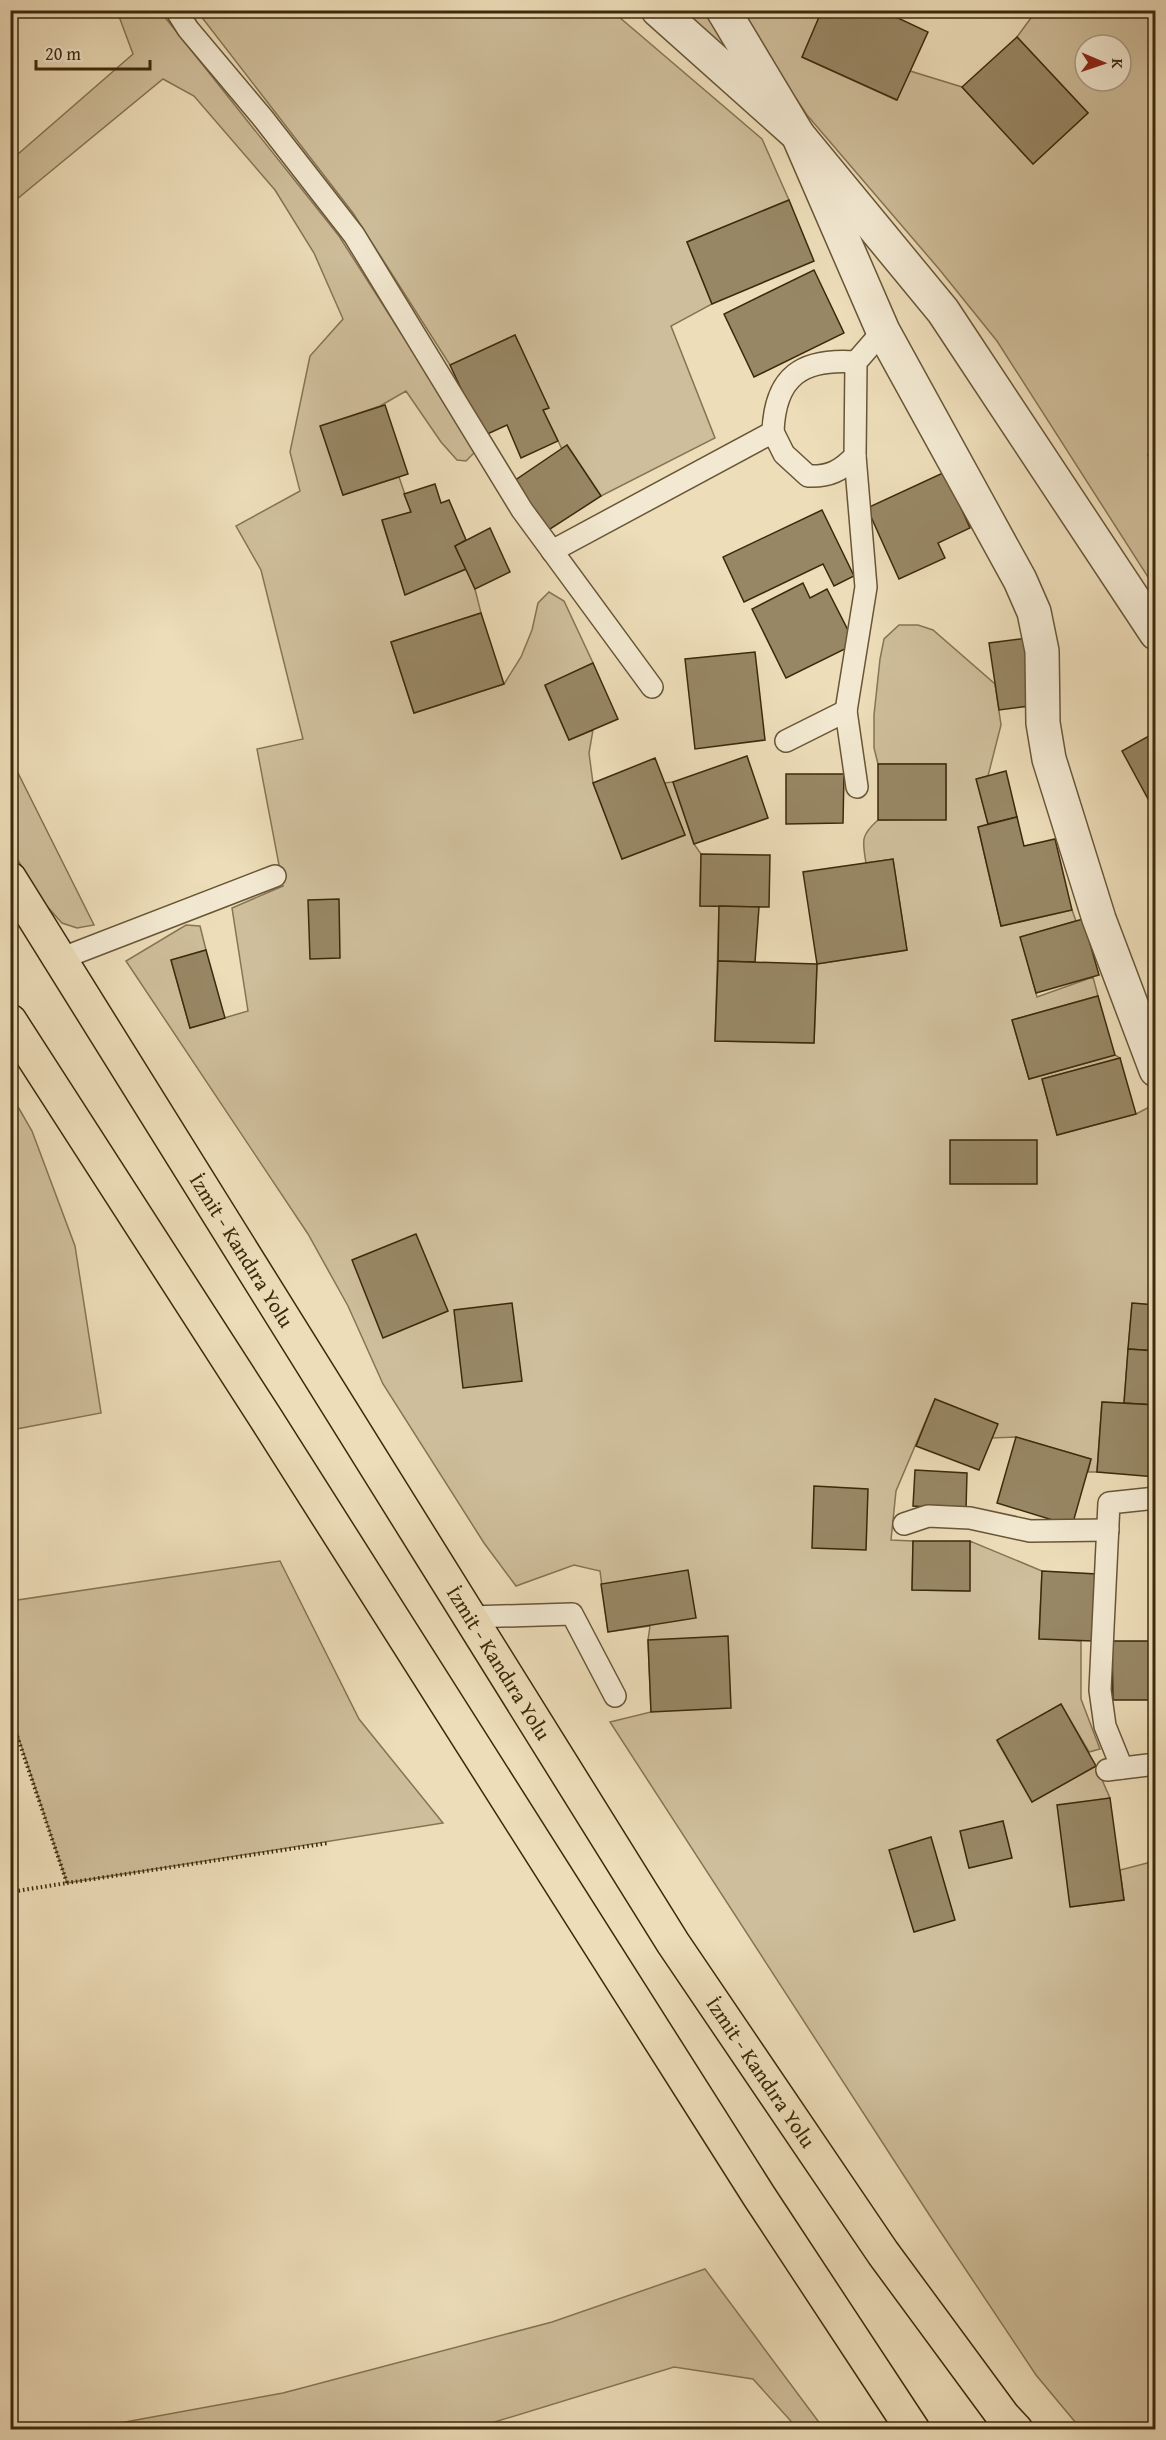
<svg xmlns="http://www.w3.org/2000/svg" width="1166" height="2440" viewBox="0 0 1166 2440" font-family="'Gentium Book Plus',serif">
<rect width="100%" height="100%" fill="#edddb9"/>
<filter id="stains"><feTurbulence type="fractalNoise" baseFrequency=".00333" numOctaves="4"/><feColorMatrix values="0 0 0 0 .2 0 0 0 0 .09 0 0 0 0 .02 0 0 0 .5 -.17"/></filter>
<radialGradient id="worn" r=".72"><stop offset=".6" stop-color="#630" stop-opacity="0"/><stop offset="1" stop-color="#630" stop-opacity=".3"/></radialGradient>
<!-- green -->
<g fill="#cfbe9b" stroke="#867453" stroke-width="1.5" fill-rule="evenodd">
<path d="M117,11h43l179,225 137,215 -10,10 -9,-1 -16,-18 -35,-51 -26,15 -59,20 22,69 56,-18 12,35 -29,9 23,73 61,-25 9,20 6,24 -90,29 23,71 90,-29 17,-27 11,-27 6,-27 11,-11 15,9 29,62 -48,23 24,54 24,-10 -4,23 4,30 29,76 63,-24 -21,-52 9,-1 21,62 7,10 -1,52h19l-4,135 99,2 3,-79 90,-14 -14,-91 -27,4c-4,-23 -5,-28 12,-43l68,-1v-55h-68l-4,-16v-33l6,-56 4,-20 15,-14h19l15,5 62,54 6,41 -13,51 -11,3 11,45 -10,3 23,99 71,-16 4,11 -55,16 16,60 56,-20 5,19 -86,24 17,59 86,-24 5,3 -78,21 15,56 79,-21 19,-10v201l-23,-1 -8,99 -22,-1 -5,70h-9l3,-13 -75,-22 -24,1 5,-14 -62,-25 -39,92 -5,49 22,1 -1,49 57,1 1,-50 72,30 -3,67 42,3v58l19,50 -11,3 -28,-48 -64,37 35,61 64,-36 14,32 -52,8 13,101 53,-7 -4,-30 35,-9v568h-74l-45,-54 -104,-156 -322,-497 41,-10 -3,-72 2,-14 -42,6 -8,-61 -26,-6 -58,21 -32,-43 -101,-159 -35,-78 -40,-72 -182,-273 60,-36 14,1 6,24 -35,10 19,68 58,-17 -16,-103 51,-22 -26,-137 46,-10 -42,-169 -25,-44 64,-35 -10,-39 20,-96 33,-37 -29,-66 -39,-63 -81,-94 -31,-17 -152,125 -1,-43 123,-107z"/>
<path d="M197,11h415l150,128 27,61 -102,42 25,62 -41,22 44,112 -114,58 -34,-51 -5,4 -19,-39 5,-2 -33,-73 -65,30 -97,-152z"/>
<path d="M685,11h23l16,24 3,16z"/>
<path d="M738,11h84l-20,46 94,43 14,-29 52,16 71,77 55,-51 -71,-76 19,-26h119v577l-158,-247 -58,-72 -132,-154zM1085,45h36v36h-36z"/>
<path d="M10,757l84,168 -17,3 -15,-5 -18,-20 -33,-54z"/>
<path d="M10,1093l22,38 43,115 26,167 -90,17z"/>
<path d="M280,1561l79,158 84,104 -376,60 -56,-168v-114z"/>
<path d="M705,2269l119,160h-26l-45,-50 -79,-12 -202,62h-385l196,-36 269,-71z"/>
</g>
<!-- building -->
<g fill="#988765" stroke="#3c290b" stroke-width="1.5">
<path d="M822,10h59l47,22 -31,68 -95,-43z"/>
<path d="M1017,37l71,76 -55,51 -71,-77z"/>
<path d="M789,200l25,61 -102,43 -25,-62z"/>
<path d="M814,270l30,63 -90,44 -30,-63z"/>
<path d="M515,335l34,73 -6,2 15,31 -37,17 -14,-33 -24,11 -33,-71z"/>
<path d="M385,405l23,69 -65,21 -23,-69z"/>
<path d="M567,445l34,51 -54,35 -33,-50z"/>
<path d="M1156,452v21l-8,-18z"/>
<path d="M945,472l25,56 -32,15 7,15 -46,21 -32,-71z"/>
<path d="M435,484l6,19 8,-3 17,40 -11,6 11,23 -61,26 -23,-75 29,-8 -7,-18z"/>
<path d="M822,510l32,66 -20,10 -11,-22 -79,38 -21,-45z"/>
<path d="M490,528l20,44 -35,17 -20,-43z"/>
<path d="M803,583l7,15 17,-9 28,55 -69,34 -34,-69z"/>
<path d="M481,613l23,71 -90,29 -23,-71z"/>
<path d="M1028,638l9,67 -38,5 -10,-67z"/>
<path d="M755,652l10,88 -70,9 -10,-90z"/>
<path d="M593,663l25,56 -49,21 -24,-55z"/>
<path d="M1156,732v75l-3,1 -31,-57z"/>
<path d="M747,756l21,62 -74,26 -21,-62z"/>
<path d="M655,758l30,77 -63,24 -29,-76z"/>
<rect x="878" y="764" width="68" height="56"/>
<path d="M1006,771l11,46 -29,7 -12,-45z"/>
<path d="M786,774h58l-1,49 -57,1z"/>
<path d="M1017,817l7,29 31,-7 17,71 -71,16 -23,-99z"/>
<path d="M701,854l69,1 -1,52 -69,-1z"/>
<path d="M893,859l14,91 -90,14 -14,-92z"/>
<path d="M339,899l1,59 -30,1 -2,-59z"/>
<path d="M719,906l40,1 -4,55 -37,-1z"/>
<path d="M1083,919l16,56 -63,18 -16,-56z"/>
<path d="M206,950l19,68 -35,10 -19,-68z"/>
<path d="M718,961l99,3 -3,79 -99,-2z"/>
<path d="M1098,996l17,59 -86,24 -17,-59z"/>
<path d="M1120,1058l16,56 -79,21 -15,-56z"/>
<rect x="950" y="1140" width="87" height="44"/>
<path d="M416,1234l32,77 -65,27 -31,-78z"/>
<path d="M512,1303l10,78 -59,7 -9,-78z"/>
<path d="M1132,1303l24,2v46l-28,-2z"/>
<path d="M1128,1349l28,2v54l-32,-2z"/>
<path d="M935,1399l63,25 -19,46 -63,-24z"/>
<path d="M1102,1402l54,3v72l-59,-5z"/>
<path d="M1016,1437l75,22 -19,67 -75,-23z"/>
<path d="M915,1470l52,3 -1,37 -53,-4z"/>
<path d="M814,1486l54,3 -2,61 -54,-2z"/>
<path d="M913,1541h57v50l-58,-1z"/>
<path d="M688,1570l8,48 -88,14 -7,-48z"/>
<path d="M1042,1571l55,3 -4,67 -54,-2z"/>
<path d="M728,1636l3,72 -80,4 -3,-72z"/>
<path d="M1112,1641h44v59h-43z"/>
<path d="M1061,1704l35,62 -64,36 -35,-62z"/>
<path d="M1110,1798l14,102 -54,7 -13,-102z"/>
<path d="M1003,1821l9,37 -43,10 -9,-37z"/>
<path d="M931,1837l24,83 -41,12 -25,-82z"/>
</g>
<g fill="none" stroke-linecap="round" stroke-linejoin="round">
<!-- service casing -->
<g stroke="#685636" stroke-width="24">
<g id="service">
<path d="M176,10l12,19 74,88 92,118 168,275 130,177"/>
<path d="M773,432c2,-56 29,-74 83,-70"/>
<path d="M552,551l221,-119 11,22 24,22c21,1 33,-5 47,-20l1,-94 27,-31"/>
<path d="M846,711l11,76"/>
<path d="M786,741l60,-30 20,-124 -11,-131"/>
<path d="M60,959l215,-83"/>
<path d="M904,1524l24,-8 42,2 60,13 78,-1"/>
<path d="M470,1617l102,-3 43,82"/>
<path d="M1122,1768l-17,-42 -5,-36 9,-187 47,-5"/>
<path d="M1107,1770l49,-6"/>
</g>
</g>
<!-- minor casing -->
<g stroke="#685636" stroke-width="36">
<path id="minor" d="M723,10l75,125 85,196 137,249 14,32 8,39 1,72 6,36 50,160 57,151"/>
</g>
<!-- tertiary casing -->
<g stroke="#685636" stroke-width="36">
<path id="tertiary" d="M658,10l140,125 145,176 213,322"/>
</g>
<!-- trunk casing -->
<g stroke="#3c290b" stroke-width="36">
<g id="trunk">
<path id="s1" d="M10,879l663,1064 210,310 120,163 13,14"/>
<path d="M10,1021l255,396 494,779 154,234"/>
</g>
</g>
<!-- path -->
<g stroke="#3c290b" stroke-width="4" stroke-dasharray="1.5 3" stroke-linecap="butt">
<path d="M10,1715l57,168 -57,9"/>
<path d="M67,1883l262,-40"/>
</g>
<!-- service -->
<use href="#service" stroke="#f3e9d2" stroke-width="21"/>
<!-- minor -->
<use href="#minor" stroke="#f3e9d2" stroke-width="33"/>
<!-- tertiary -->
<use href="#tertiary" stroke="#f3e9d2" stroke-width="33"/>
<!-- trunk -->
<use href="#trunk" stroke="#edddb9" stroke-width="33"/>
</g>
<g text-anchor="middle" stroke-width="4.5" stroke-linejoin="round" paint-order="stroke">
<!-- street labels -->
<g font-size="21" fill="#3c290b" stroke="#f3e9d2">
<text dy="7" stroke="none"><textPath href="#s1" startOffset="438">İzmit - Kandıra Yolu</textPath></text>
<text dy="7" stroke="none"><textPath href="#s1" startOffset="924">İzmit - Kandıra Yolu</textPath></text>
<text dy="7" stroke="none"><textPath href="#s1" startOffset="1410">İzmit - Kandıra Yolu</textPath></text>
</g>
</g>
<!-- margin -->
<rect width="1166" height="2440" fill="none" stroke="#edddb9" stroke-width="36"/>
<rect x="12" y="12" width="1142" height="2416" fill="none" stroke="#3c290b" stroke-width="3"/>
<rect x="18" y="18" width="1130" height="2404" fill="none" stroke="#3c290b" stroke-width="1.5"/>
<!-- north arrow -->
<g transform="translate(1103 63) rotate(92)"><circle r="28" fill="#f3e9d2" stroke="#aa9c82" stroke-width="1.5"/>
<path d="M0-4.5L10 22L0 15L-10 22Z" fill="#8f2418"/>
<text y="-9" font-size="16" font-weight="bold" text-anchor="middle" fill="#3c290b">K</text>
</g>
<!-- scale -->
<path d="M36 60v9h114v-9" fill="none" stroke="#3c290b" stroke-width="3"/>
<text x="45" y="60" font-size="18" fill="#3c290b" stroke="#f3e9d2" stroke-width="4.5" paint-order="stroke">20 m</text>
<rect width="100%" height="100%" filter="url(#stains)"/>
<rect width="100%" height="100%" fill="url(#worn)"/>
</svg>
